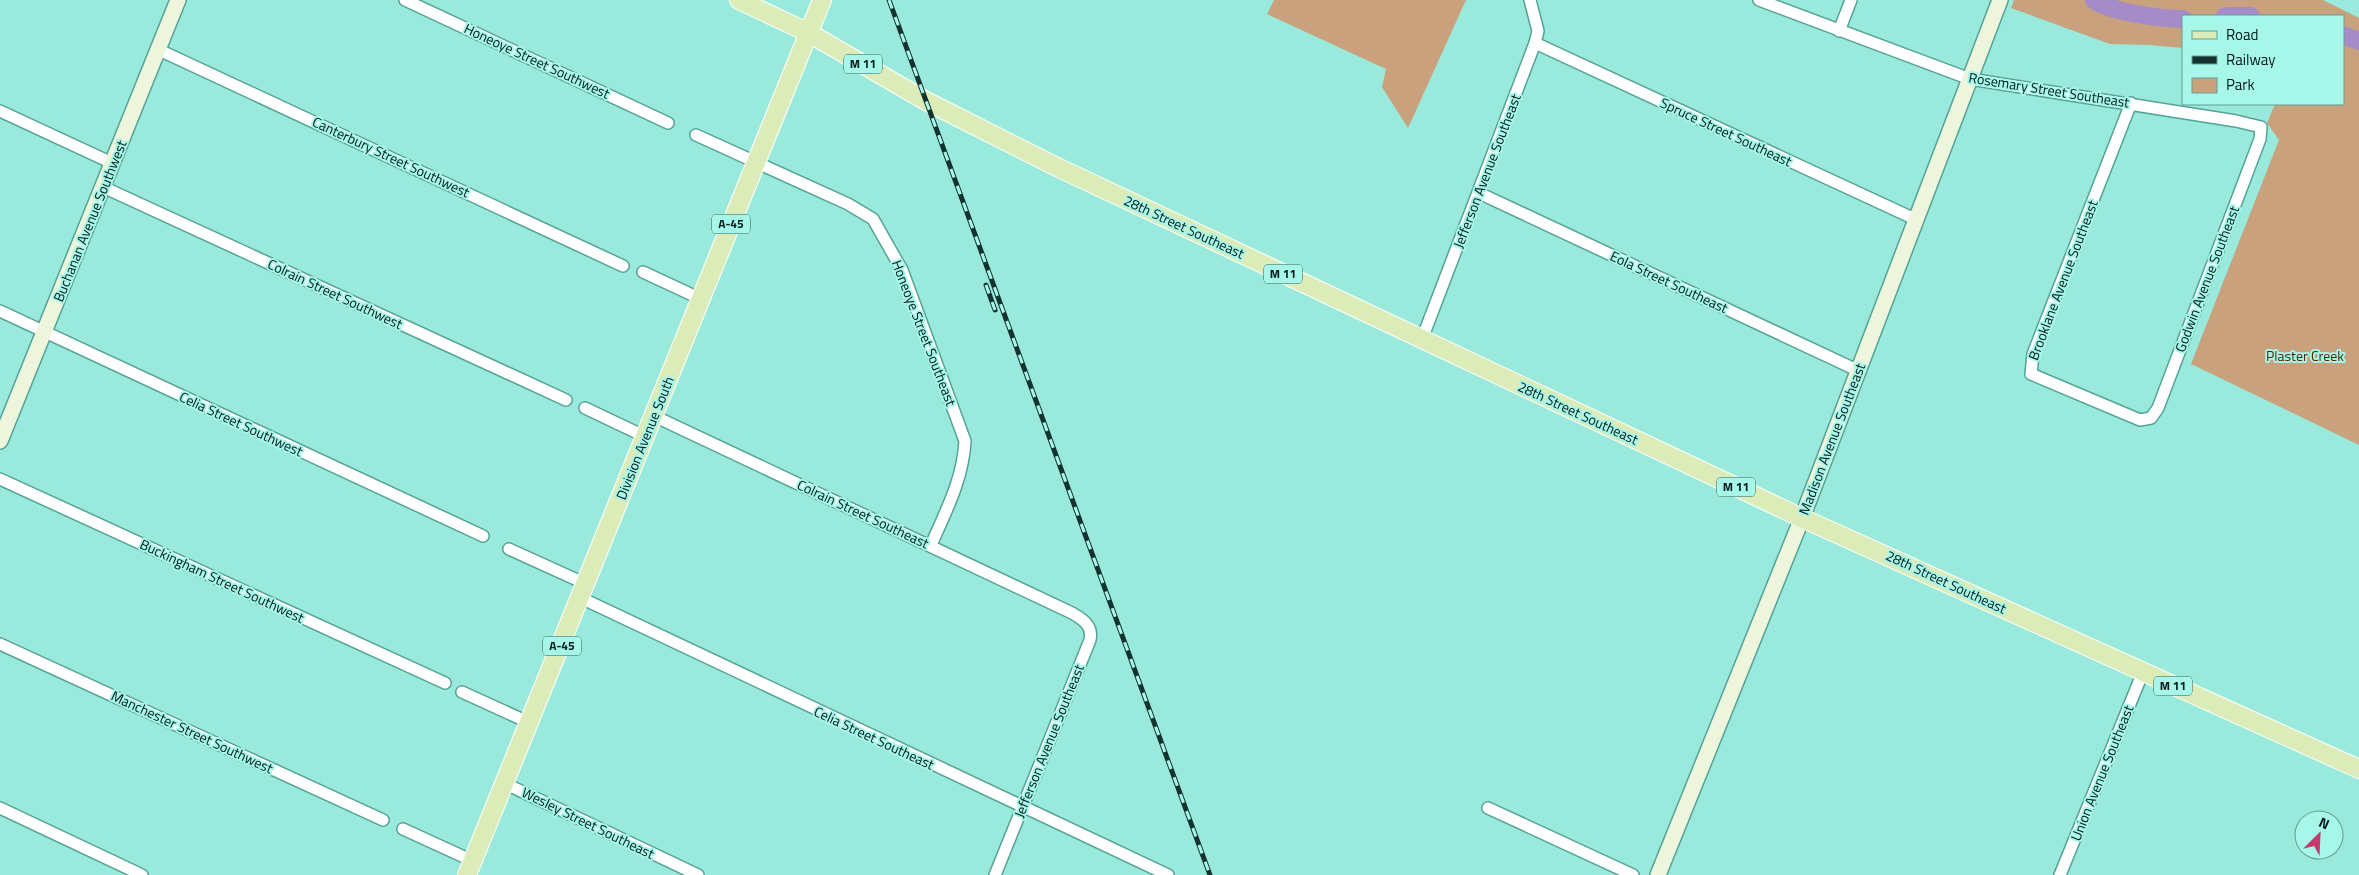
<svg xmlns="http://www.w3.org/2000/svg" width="2359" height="875" viewBox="0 0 2359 875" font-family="'Titillium Web',sans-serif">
<rect width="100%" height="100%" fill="#99e9dc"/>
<!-- green -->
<g fill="#c9a17d">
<path d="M1274,0h192l-58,128 -26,-41 4,-18 -119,-55z"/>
<path d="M2014,0h309l36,18v427l-168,-81 88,-224 -12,-17 8,-19h68v-88h-160v32l-33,-3 -40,-1 -99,-36z"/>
</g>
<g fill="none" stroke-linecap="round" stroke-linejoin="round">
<!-- river -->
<g stroke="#a58cc9" stroke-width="18">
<path d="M2094,0c16,12 68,19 89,19"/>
<path d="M2225,16h26"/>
<path d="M2343,35l16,6"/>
</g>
<!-- street casing -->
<g stroke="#54a397" stroke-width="14">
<g id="street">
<path d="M405,0l263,123"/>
<path d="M1759,0l211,79 266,42 25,6 -1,12 -102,269 -7,10 -11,2 -109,-46 2,-20 98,-251"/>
<path d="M1839,31l12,-31"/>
<path d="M1535,43l382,177"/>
<path d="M157,49l466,217"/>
<path d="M0,111l112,52"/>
<path d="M696,135l152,69 25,15 29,51 63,171c-2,38 -19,70 -34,104"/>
<path d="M103,187l463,213"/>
<path d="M1479,193l380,178"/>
<path d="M643,272l58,27"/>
<path d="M0,311l483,225"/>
<path d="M1422,339l113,-296 3,-12 -8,-31"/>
<path d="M585,408l61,29"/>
<path d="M654,416l418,197c12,7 21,13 18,27l-95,235"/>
<path d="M0,479l445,204"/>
<path d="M509,549l77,35"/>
<path d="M581,598l587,277"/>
<path d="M0,644l383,176"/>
<path d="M462,692l68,31"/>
<path d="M506,784l192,91"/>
<path d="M0,808l142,67"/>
<path d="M1488,808l145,67"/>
<path d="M403,829l70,32"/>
<path d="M2060,875l83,-203"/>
</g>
</g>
<!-- secondary casing -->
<g stroke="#54a397" stroke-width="18">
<g id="secondary">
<path d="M0,441l178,-441"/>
<path d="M1658,875l144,-357 198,-518"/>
</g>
</g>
<!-- primary casing -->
<g stroke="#fff" stroke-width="20">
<g id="primary">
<path d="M739,0l70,33 117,68 131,66 745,351 557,251"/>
<path d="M467,875l355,-875"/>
</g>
</g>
<!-- street -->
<use href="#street" stroke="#fff" stroke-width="11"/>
<!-- secondary -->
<use href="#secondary" stroke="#edf5dc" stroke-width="15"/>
<!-- primary -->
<use href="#primary" stroke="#dcecb9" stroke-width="18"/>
<!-- rail casing -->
<g stroke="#14322e" stroke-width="5">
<g id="rail">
<path d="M889,0l321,875"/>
<path d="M986,285l9,25"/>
</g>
</g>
<!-- rail -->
<use href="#rail" stroke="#a6f6e9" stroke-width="3" stroke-dasharray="9" stroke-linecap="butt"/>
</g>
<g text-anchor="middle" stroke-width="4" stroke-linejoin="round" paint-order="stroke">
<!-- shield labels -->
<g fill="#a6f6e9" stroke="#325b55" stroke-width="1">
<rect x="844" y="54.5" width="38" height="19" rx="4"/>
<rect x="712" y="214.5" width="38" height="19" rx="4"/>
<rect x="1264" y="264.5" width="38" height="19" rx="4"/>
<rect x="1717" y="477.5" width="38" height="19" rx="4"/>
<rect x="543" y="636.5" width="38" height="19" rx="4"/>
<rect x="2154" y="676.5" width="38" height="19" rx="4"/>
</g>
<g font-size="12" font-weight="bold" fill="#011916">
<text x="863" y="68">M 11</text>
<text x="731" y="228">A-45</text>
<text x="1283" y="278">M 11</text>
<text x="1736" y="491">M 11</text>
<text x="562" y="650">A-45</text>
<text x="2173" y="690">M 11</text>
</g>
<!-- street labels -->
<g font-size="14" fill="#011916" stroke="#a6f6e9">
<text transform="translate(537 61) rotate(25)" y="5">Honeoye Street Southwest</text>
<text transform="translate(2049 90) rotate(9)" y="5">Rosemary Street Southeast</text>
<text transform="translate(1726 132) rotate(25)" y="5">Spruce Street Southeast</text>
<text transform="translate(391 157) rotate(25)" y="5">Canterbury Street Southwest</text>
<text transform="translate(1487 171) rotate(-69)" y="5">Jefferson Avenue Southeast</text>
<text transform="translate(90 221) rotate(-68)" y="5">Buchanan Avenue Southwest</text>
<text transform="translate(1184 227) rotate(25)" y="5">28th Street Southeast</text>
<text transform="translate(2207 279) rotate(-69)" y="5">Godwin Avenue Southeast</text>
<text transform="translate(2063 280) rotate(-69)" y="5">Brooklane Avenue Southeast</text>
<text transform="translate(1669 282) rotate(25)" y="5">Eola Street Southeast</text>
<text transform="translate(335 294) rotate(25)" y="5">Colrain Street Southwest</text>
<text transform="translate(924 333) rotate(69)" y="5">Honeoye Street Southeast</text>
<text transform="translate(1578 413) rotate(25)" y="5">28th Street Southeast</text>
<text transform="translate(241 424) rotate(25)" y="5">Celia Street Southwest</text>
<text transform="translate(645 438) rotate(-68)" y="5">Division Avenue South</text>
<text transform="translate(1832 439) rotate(-69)" y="5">Madison Avenue Southeast</text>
<text transform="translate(863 514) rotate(25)" y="5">Colrain Street Southeast</text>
<text transform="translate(222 581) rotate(25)" y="5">Buckingham Street Southwest</text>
<text transform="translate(1946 582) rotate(25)" y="5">28th Street Southeast</text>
<text transform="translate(192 732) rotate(25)" y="5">Manchester Street Southwest</text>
<text transform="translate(874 738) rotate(25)" y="5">Celia Street Southeast</text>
<text transform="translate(1049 741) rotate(-68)" y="5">Jefferson Avenue Southeast</text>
<text transform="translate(2102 773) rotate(-68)" y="5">Union Avenue Southeast</text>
<text transform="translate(588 823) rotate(26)" y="5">Wesley Street Southeast</text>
</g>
<!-- park labels -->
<g font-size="14" fill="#4c2900" stroke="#a6f6e9">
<text x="2305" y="361">Plaster Creek</text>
</g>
</g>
<!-- legend -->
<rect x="2182" y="15" width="162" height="90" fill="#a6f6e9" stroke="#649e95"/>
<rect x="2192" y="31" width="25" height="8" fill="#dcecb9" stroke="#649e95"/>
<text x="2226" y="40" font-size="15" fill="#011916">Road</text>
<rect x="2192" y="56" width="25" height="8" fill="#14322e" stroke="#649e95"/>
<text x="2226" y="65" font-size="15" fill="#011916">Railway</text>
<rect x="2192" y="78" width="25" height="15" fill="#c9a17d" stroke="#649e95"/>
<text x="2226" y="90" font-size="15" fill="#011916">Park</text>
<!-- north arrow -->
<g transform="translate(2319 835) rotate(24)"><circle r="24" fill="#a6f6e9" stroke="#649e95"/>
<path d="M0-4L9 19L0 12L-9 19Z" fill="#c5396c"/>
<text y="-8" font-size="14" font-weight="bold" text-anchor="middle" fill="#011916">N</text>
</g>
</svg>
